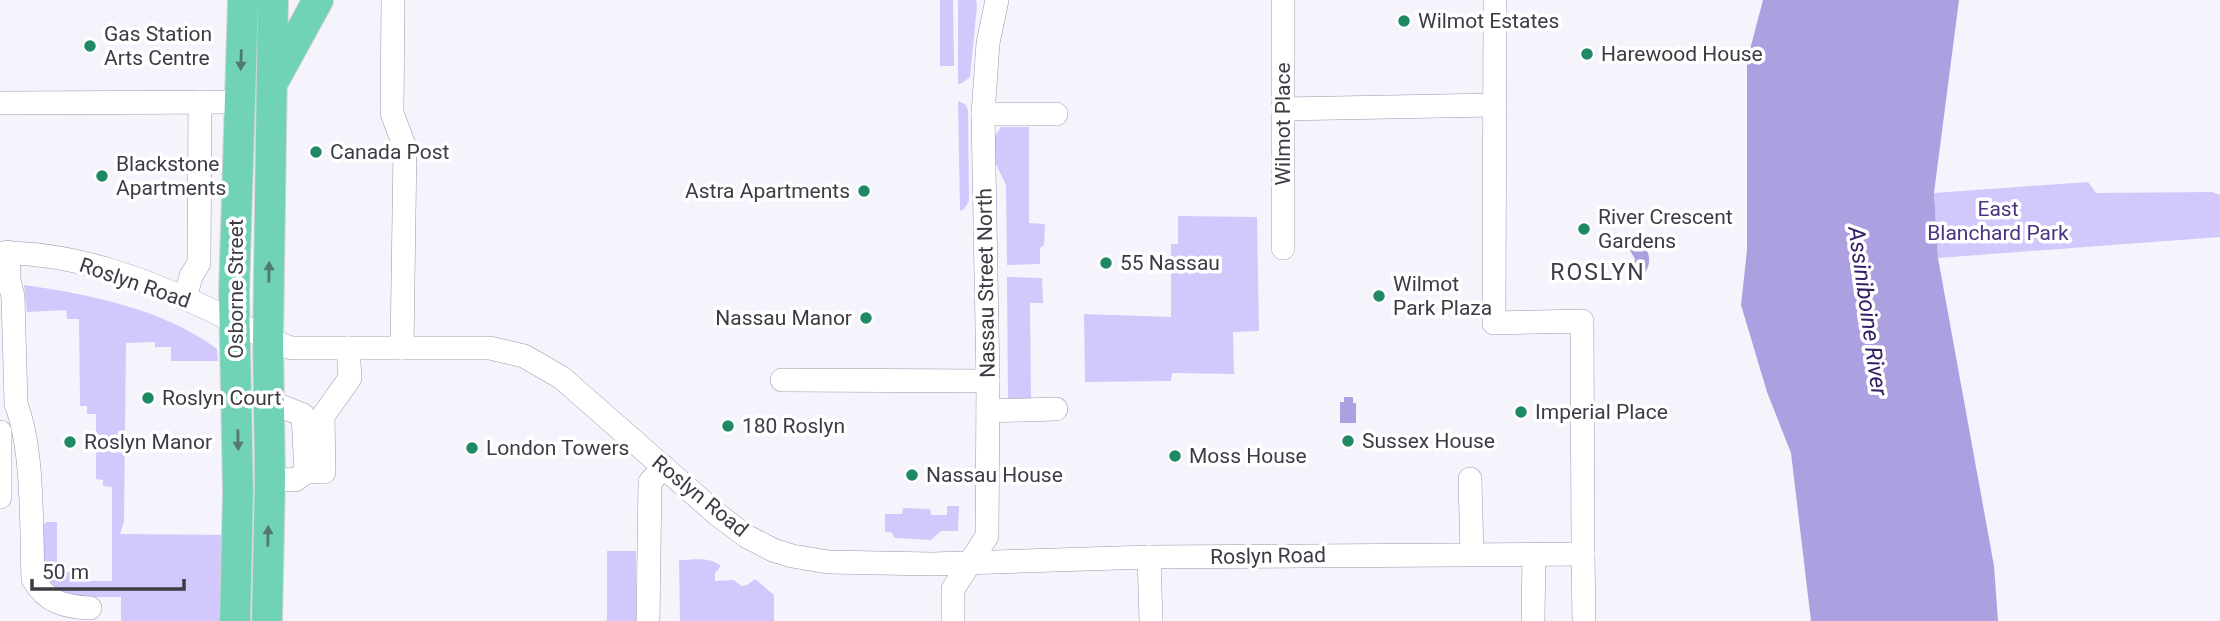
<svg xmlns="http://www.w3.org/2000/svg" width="2220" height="621" viewBox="0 0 2220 621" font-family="Roboto,sans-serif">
<rect width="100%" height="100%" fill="#f5f4fd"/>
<!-- green -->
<g fill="#d2c8fc">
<path d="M940,0h13l1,66h-14z"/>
<path d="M958,0h18l1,6 -7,71 -8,6 -4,1z"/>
<path d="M958,101l7,3 3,6 1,91 -5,8 -4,2z"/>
<path d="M1001,127h28v96l16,1 -1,21 -4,3v16l-33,1 -1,-80 -12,-25 1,-24z"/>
<path d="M2088,182l8,11 116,-1 8,3v42l-282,21 -4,-65z"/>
<path d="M1178,216l79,1 2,114 -26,1 1,42 -62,-1 -1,8 -86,1 -1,-68 87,3v-73h7z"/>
<path d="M1007,277l35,1 1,25h-13l1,97 -23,1z"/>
<path d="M24,285c64,9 140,24 193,64l1,12h-47v-14h-16v-5l-29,1 -2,179 -4,12 117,1 -2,86h-114v-24c-70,0 -75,3 -80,-69l5,-6h11v50h27v9h28v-94l-9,-1v-6l-7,-1v-65h-9v-8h-7l-1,-87h-12l-1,-9 -39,2z"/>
<path d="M947,506h12l-1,25h-17l-10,9 -36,-2 -4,-6h-6v-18h17l1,-6 27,1 1,6h16z"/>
<rect x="607" y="551" width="29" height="70"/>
<path d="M679,560c14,0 30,-4 42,6l-6,7v8l19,-1 7,6 6,-1 8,-6 19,16v26h-94z"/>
</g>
<!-- water -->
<g fill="#ada0e0">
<path d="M1763,0h196l-25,193 4,65 56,308 4,55h-187l-20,-168 -24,-61 -26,-87 6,-55v-189z"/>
<path d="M1635,239l8,3c7,12 10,24 -2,35l-7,-2 -2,-3 3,-13 -7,-12z"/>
<path d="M1344,397h9v6h3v20h-16v-21h4z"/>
</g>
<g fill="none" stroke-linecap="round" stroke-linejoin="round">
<!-- minor casing -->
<g stroke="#9b97ac" stroke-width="24">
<g id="minor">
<path d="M393,0l-1,113 13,35 -3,200"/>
<path d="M0,103l240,-1"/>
<path d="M1283,109l212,-4"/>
<path d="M983,114h73"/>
<path d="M1283,248v-248"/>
<path d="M8,252l1,28 4,17 3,107c18,47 15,124 17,175 13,23 32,28 57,29"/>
<path d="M0,253c75,-1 150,28 217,60 25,12 48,26 74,35h199l34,8 38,22 156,137 28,21 27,14 19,6 36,6 104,2 217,-7 434,-3 -1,-233 -88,2 1,-323"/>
<path d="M185,299l6,-23 8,-13 1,-161"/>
<path d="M782,380l206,1"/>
<path d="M268,401l35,14 3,57 -11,8 -25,-1"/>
<path d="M988,411l68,-2"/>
<path d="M0,432v65"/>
<path d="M306,472h18l-1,-56 27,-38 -2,-30"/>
<path d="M1470,479l2,75"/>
<path d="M1583,554l1,67"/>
<path d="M1149,557l2,64"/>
<path d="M648,621l2,-139 14,-15"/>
<path d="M953,621v-32l34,-53 1,-155 -5,-267 5,-71 9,-43"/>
<path d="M1533,621l1,-67"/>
</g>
</g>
<!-- major casing -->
<g stroke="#d4d4d6" stroke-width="32">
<g id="major">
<path d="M273,82l45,-82"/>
<path d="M235,621l3,-130 -4,-197 9,-294"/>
<path d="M267,621l3,-142 -2,-139 5,-340"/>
</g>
</g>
<!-- minor -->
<use href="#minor" stroke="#fff" stroke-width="23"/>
<!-- major -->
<use href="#major" stroke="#70d3b6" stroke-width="30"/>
</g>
<!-- one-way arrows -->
<defs><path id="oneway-solid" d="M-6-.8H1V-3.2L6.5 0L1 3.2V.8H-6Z" transform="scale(1.75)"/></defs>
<g fill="#517872">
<use href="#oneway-solid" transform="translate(241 60) rotate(92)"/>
<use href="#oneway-solid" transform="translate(269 272) rotate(-89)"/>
<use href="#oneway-solid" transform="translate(238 440) rotate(89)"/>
<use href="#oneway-solid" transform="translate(268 536) rotate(-89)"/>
</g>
<!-- markers -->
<g fill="#1f8865" stroke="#fff" stroke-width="2.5">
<circle cx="1404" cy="21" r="7"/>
<circle cx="90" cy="46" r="7"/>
<circle cx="1587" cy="54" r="7"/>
<circle cx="316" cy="152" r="7"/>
<circle cx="102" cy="176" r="7"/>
<circle cx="864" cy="191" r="7"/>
<circle cx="1584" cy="229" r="7"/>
<circle cx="1106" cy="263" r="7"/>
<circle cx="1379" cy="296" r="7"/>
<circle cx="866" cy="318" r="7"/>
<circle cx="148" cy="398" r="7"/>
<circle cx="1521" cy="412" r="7"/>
<circle cx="728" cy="426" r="7"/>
<circle cx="1348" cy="441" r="7"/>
<circle cx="70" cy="442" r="7"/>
<circle cx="472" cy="448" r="7"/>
<circle cx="1175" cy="456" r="7"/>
<circle cx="912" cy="475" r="7"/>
</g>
<g text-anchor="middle" stroke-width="7" stroke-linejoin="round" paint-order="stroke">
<!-- poi labels -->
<g font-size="21" fill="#3d3b44" stroke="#fff" text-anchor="start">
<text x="1418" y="28">Wilmot Estates</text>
<text x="104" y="41">Gas Station<tspan x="104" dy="24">Arts Centre</tspan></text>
<text x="1601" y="61">Harewood House</text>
<text x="330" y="159">Canada Post</text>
<text x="116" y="171">Blackstone<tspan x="116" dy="24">Apartments</tspan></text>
<text x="850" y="198" text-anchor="end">Astra Apartments</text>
<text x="1598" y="224">River Crescent<tspan x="1598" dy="24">Gardens</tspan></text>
<text x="1120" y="270">55 Nassau</text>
<text x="1393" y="291">Wilmot<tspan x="1393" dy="24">Park Plaza</tspan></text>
<text x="852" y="325" text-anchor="end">Nassau Manor</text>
<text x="162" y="405">Roslyn Court</text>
<text x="1535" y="419">Imperial Place</text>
<text x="742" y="433">180 Roslyn</text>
<text x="1362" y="448">Sussex House</text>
<text x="84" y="449">Roslyn Manor</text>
<text x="486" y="455">London Towers</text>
<text x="1189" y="463">Moss House</text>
<text x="926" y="482">Nassau House</text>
</g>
<!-- street labels -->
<g font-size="21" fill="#3d3b44" stroke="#fff">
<text transform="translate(1283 124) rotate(-90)" y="7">Wilmot Place</text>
<text transform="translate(135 283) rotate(19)" y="7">Roslyn Road</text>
<text transform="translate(986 283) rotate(-91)" y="7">Nassau Street North</text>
<text transform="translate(236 289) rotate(-90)" y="7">Osborne Street</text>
<text transform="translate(700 496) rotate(39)" y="7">Roslyn Road</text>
<text transform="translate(1268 556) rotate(-1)" y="7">Roslyn Road</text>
</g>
<!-- park labels -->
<g font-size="21" fill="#4b3580" stroke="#fff">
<text x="1998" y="216">East<tspan x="1998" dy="24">Blanchard Park</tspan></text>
</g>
<!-- neighbourhood labels -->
<g font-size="23" letter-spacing="2" fill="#3d3b44" stroke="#fff">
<text x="1598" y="280">ROSLYN</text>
</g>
<!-- water labels -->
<g font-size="23" font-style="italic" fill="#351c65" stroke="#fff">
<text transform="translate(1868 311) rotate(82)" y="8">Assiniboine River</text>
</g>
</g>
<!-- scale -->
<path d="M32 579v10h152v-10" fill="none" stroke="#3d3b44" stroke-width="3.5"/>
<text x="42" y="579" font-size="21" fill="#3d3b44" stroke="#ffffff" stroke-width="5" paint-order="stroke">50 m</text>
</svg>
